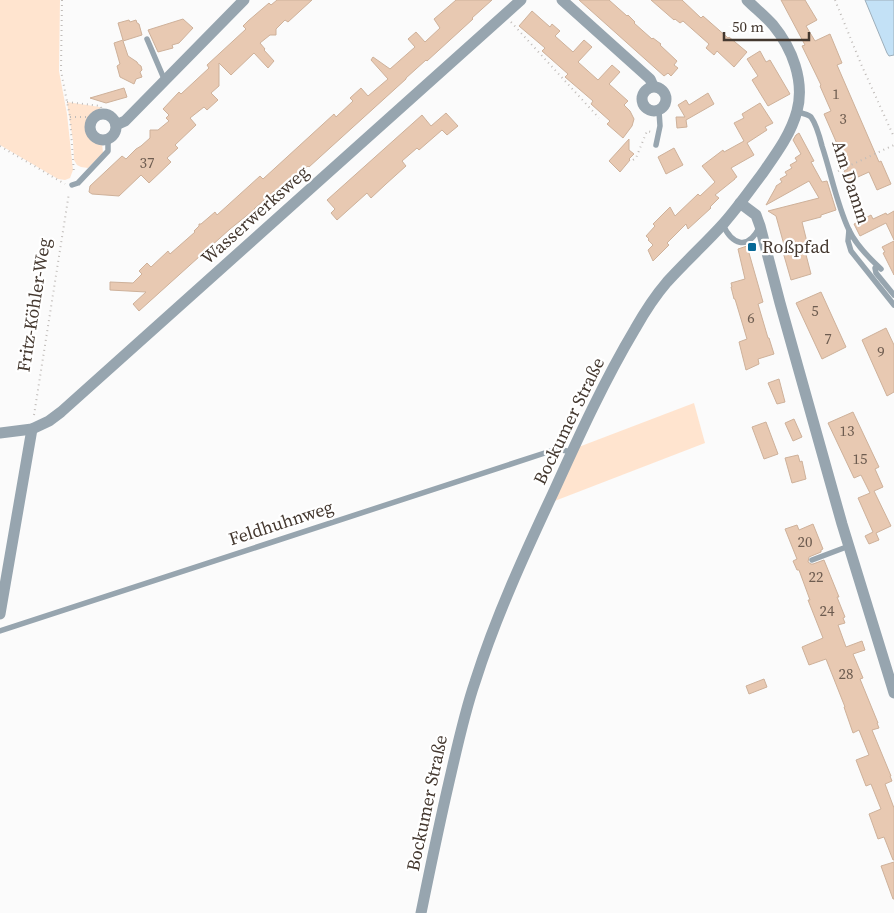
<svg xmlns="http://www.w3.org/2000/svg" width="894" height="913" viewBox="0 0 894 913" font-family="'Source Serif 4',serif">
<rect width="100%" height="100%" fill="#fbfbfb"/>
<!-- green -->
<g fill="#ffe4cf">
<path d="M0,0h60l-1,71 8,43 6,56 -3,8 -5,2 -7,-1 -58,-34z"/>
<path d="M67,102l33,5v3c-20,7 -19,29 2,33l1,10 -15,15 -7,-1 -4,-2 -3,-5 -1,-19z"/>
<path d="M694,403l11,40 -153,59 24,-54z"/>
</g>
<!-- water -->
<path fill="#c3e1f6" stroke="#9daeba" d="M865,0h29v55l-5,1 -2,-3z"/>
<!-- building -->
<g fill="#e8c9b2" stroke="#ceb19a">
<path d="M277,0h35l-24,22 -3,-2 -9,9v6h-6l-10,8 5,6 -1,1 10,11 -6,7 -14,-15 -23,22 -12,-12v23l-8,7 7,7 -11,10 -3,-3 -14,11 6,7 -21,20 3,3 -11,10 4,4 -22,21 -8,-8 -22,21 -27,-2 -3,-2 1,-6 32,-30 4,3 10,-10 5,-3 9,-8v-8h8l11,-9 -3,-3 3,-3 -6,-6 16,-17 2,2 28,-26 -2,-3 39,-36 -3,-3 5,-5 21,-18 2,2z"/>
<path d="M456,0h36l-20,18 1,1 -46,42 -1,-1 -20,18v1l-97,88 -1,-1 -27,24 -2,-2 -4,4 -1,-1 -20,18h1l-25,20 -91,82 -6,-7 13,-12 -36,-2v-8l23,1 9,-9 -3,-3 8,-8 4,4 17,-16 2,3 25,-22 -1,-1 5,-5v-2h2l14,-12 2,3 43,-39 3,3 71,-65 2,3 17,-16 -3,-3 11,-10 7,8 20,-17 -17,-19 2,-3 17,12 25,-22 -7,-8 8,-7 9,10 15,-14 -6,-9z"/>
<path d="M579,0h30l18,16 1,-1 7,7 -1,1 18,16 1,-1 8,6 -1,1 17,16 -3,4 4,3 -7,8 -3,-3 -4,3z"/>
<path d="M651,0h31l19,18 2,-2 25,22 1,-1 18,15 -13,15 -17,-16 -3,4 -8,-7 3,-4 -26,-23 -3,2 -5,-4 -1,1z"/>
<path d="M781,0h24l12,20 -11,6 9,15 15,-7 12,29 -5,2 42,97 2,-1 10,23 -14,6 -8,-18 -20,9 -5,-10 4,-2 -24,-55 7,-3 -11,-25 1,-1 -19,-39 3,-1z"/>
<path d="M532,11l18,16 2,-3 8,7 -5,5 18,16 11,-12 8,7 -14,15 20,18 14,-15 8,7 -11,12 19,17 -4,4 6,6 4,8 -2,7 -9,12 -16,-14 3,-3 -19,-17 2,-3 -28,-24 3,-3 -26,-23 3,-3 -26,-22z"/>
<path d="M183,19l10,9 -14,15 -7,2 1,3 -15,4 -10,-22z"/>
<path d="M129,20l1,2 6,-2 1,3 2,1 3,11 -19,6 5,15 9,6 1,2 3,2 1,4 -2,2 2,5 -6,2 -2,5 -14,-7 -3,-11 3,-2 -6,-21 9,-3 -5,-17z"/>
<path d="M760,51l6,11 4,-2 20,34 -22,12 -16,-26 6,-4 -11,-17z"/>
<path d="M124,88l3,9 -21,6 -16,-5z"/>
<path d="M708,93l6,11 -28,16 1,7 -10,1 -1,-11h9l-7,-12 8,-5 3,5z"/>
<path d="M760,103l13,20 -8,4 2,3 -20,13 7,12 -23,13 6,9 -2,1v1l-20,16 4,3 -9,9 1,1 -23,21 -2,-5 -19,19 2,2 -16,16 -5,-11 5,-5 -5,-5 1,-1 -3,-3 9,-10 -2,-2 17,-17 5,9 23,-22 2,2 15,-14 -13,-16 21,-16 1,2 20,-11 -10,-18 10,-5 -2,-4z"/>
<path d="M446,113l12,13 -11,9 -5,-5 -23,20 -2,-2 -15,13 4,5 -20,18 -15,14 -4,-5 -30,27 -6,-7 4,-4 -8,-9 95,-85 9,11z"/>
<path d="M799,133l15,28 -3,1 11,20 5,-1 9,29 -15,5v2l-19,5 6,24 -4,1 7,27 -20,6 -8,-28h3l-10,-36 -8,-5 51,-13 -10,-17 -43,24 10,-18v-1l6,-4 -2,-3 7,-4 -2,-3 7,-4 -2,-3 7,-4 -2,-3 6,-4 -8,-14 3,-5z"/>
<path d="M629,139v11l5,4 -5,5 1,1 -10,12 -11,-11z"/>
<path d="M674,148l9,17 -17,9 -8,-17z"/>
<path d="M894,211v29l-8,-17 -26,13 -6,-12 17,-9 2,4 13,-6 1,2z"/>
<path d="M894,241v34l-11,-22 2,-1 -3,-5z"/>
<path d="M747,246l16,56 -5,2 10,34h1l5,16 -16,5 1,5 -13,6 -7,-28 8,-3 -12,-40h-1l-3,-12h1l-1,-4 14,-4 -7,-30z"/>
<path d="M821,292l25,55 -24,12 -26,-56z"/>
<path d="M886,328l8,17v47l-7,4 -25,-56z"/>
<path d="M779,379l6,23 -8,2 -9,-21z"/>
<path d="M853,412l26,55 -4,2 8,18 -9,4 17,35 -15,7 3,7 -10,4 -4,-8 8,-4 -15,-34 12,-5 -9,-18 -7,3 -26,-55z"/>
<path d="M794,419l8,18 -9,4 -8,-18z"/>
<path d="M766,422l12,32 -14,5 -12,-32z"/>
<path d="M798,455l2,7 2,-1 4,18 -14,4 -7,-25z"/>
<path d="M813,524l10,25 -2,1v2l-12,5 -1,5 3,2h2l11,-4 15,37h-2l8,20 -2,1 2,5 -7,2 8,22 16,-6 3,9 -12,4 10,24 -3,1 18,44h-1l2,5 -7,2 19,46h-1l2,5 -7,3 9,24v52h-1l-9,-23 -6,2 -9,-25 12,-5 -10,-25 -5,2 -10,-26 13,-5 -10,-25 -6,3 -9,-26h1l-19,-48 -17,6 -7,-18 21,-9 -15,-38h2l-11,-30h-2l-4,-9 4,-2 -12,-30 12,-4 2,5z"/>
<path d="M764,679l3,8 -18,7 -3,-8z"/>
<path d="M894,862v37h-1l-12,-33z"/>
</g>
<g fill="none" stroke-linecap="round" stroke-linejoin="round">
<!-- path -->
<g stroke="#c0bcb9" stroke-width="2" stroke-dasharray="1 4" stroke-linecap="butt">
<path d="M62,0l-1,71 9,46 4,57"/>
<path d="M835,0l26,64 33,73"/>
<path d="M511,22l88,96"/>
<path d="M67,102l34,4 1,8"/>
<path d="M70,117h16l6,3"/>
<path d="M0,146l65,38"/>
<path d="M633,160l3,-2 11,-27 4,1"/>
<path d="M838,171l56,-26"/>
<path d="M34,415l35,-222"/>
</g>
<!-- lane -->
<g stroke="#97a5af" stroke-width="5.5">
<path d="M147,39l18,42"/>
<path d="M797,112c5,1 11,2 14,5 5,7 9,21 11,29 9,27 15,59 27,84 7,15 20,28 32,39"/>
<path d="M656,145l4,-19 -1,-15"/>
<path d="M72,185l6,-2 30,-32v-12"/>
<path d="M723,225c9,19 24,26 36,3"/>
<path d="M849,230l-1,11 3,10 43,54"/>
<path d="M877,266l-2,2 1,5 18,22"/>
<path d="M812,560l37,-14"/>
<path d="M0,631l557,-182 15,3"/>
</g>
<!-- street -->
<g stroke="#97a5af" stroke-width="11">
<path d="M562,0l88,79 3,7"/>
<circle cx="654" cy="99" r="12"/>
<circle cx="103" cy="127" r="13"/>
<path d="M116,125l9,-4 119,-121"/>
<path d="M740,203l16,12 4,11 20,77 62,221 52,169"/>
<path d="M0,433l32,-4 17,-8 12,-9 460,-412"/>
<path d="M0,614l32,-185"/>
<path d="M421,913c9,-44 18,-88 28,-131 8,-34 15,-68 26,-100 21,-66 50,-129 79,-191 25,-55 50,-110 81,-162 9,-16 20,-33 32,-47 18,-20 39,-39 57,-59 14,-16 26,-33 38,-49 14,-20 29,-40 35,-63 8,-30 -5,-63 -24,-86 -8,-9 -18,-17 -26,-25"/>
</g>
</g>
<!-- markers -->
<rect fill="#086997" stroke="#fff" stroke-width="2" x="747" y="242" width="10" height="10" rx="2.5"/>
<g text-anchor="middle" stroke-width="4.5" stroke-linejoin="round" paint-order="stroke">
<!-- number labels -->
<g font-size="15" fill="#6d5c50">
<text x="836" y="99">1</text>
<text x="843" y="124">3</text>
<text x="147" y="168">37</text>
<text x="815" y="316">5</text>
<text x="751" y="323">6</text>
<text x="828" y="344">7</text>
<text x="881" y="357">9</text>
<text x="847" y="436">13</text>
<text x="860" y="464">15</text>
<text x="805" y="547">20</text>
<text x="816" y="582">22</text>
<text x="827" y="616">24</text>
<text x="846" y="679">28</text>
</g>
<!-- street labels -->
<g font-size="18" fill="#44382f" stroke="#fff">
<text transform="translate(851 182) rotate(72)" y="6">Am Damm</text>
<text transform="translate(255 215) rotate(-42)" y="6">Wasserwerksweg</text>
<text transform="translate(34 305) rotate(-81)" y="6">Fritz-Köhler-Weg</text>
<text transform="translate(569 421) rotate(-64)" y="6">Bockumer Straße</text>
<text transform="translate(281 523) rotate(-18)" y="6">Feldhuhnweg</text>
<text transform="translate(427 803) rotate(-78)" y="6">Bockumer Straße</text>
</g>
<!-- poi labels -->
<g font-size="18" fill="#44382f" stroke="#fff" text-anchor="start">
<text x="762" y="253">Roßpfad</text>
</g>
</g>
<!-- scale -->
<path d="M724 32v8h85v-8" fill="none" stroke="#44382f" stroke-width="2.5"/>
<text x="732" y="32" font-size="15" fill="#44382f" stroke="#ffffff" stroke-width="4" paint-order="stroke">50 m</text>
</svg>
